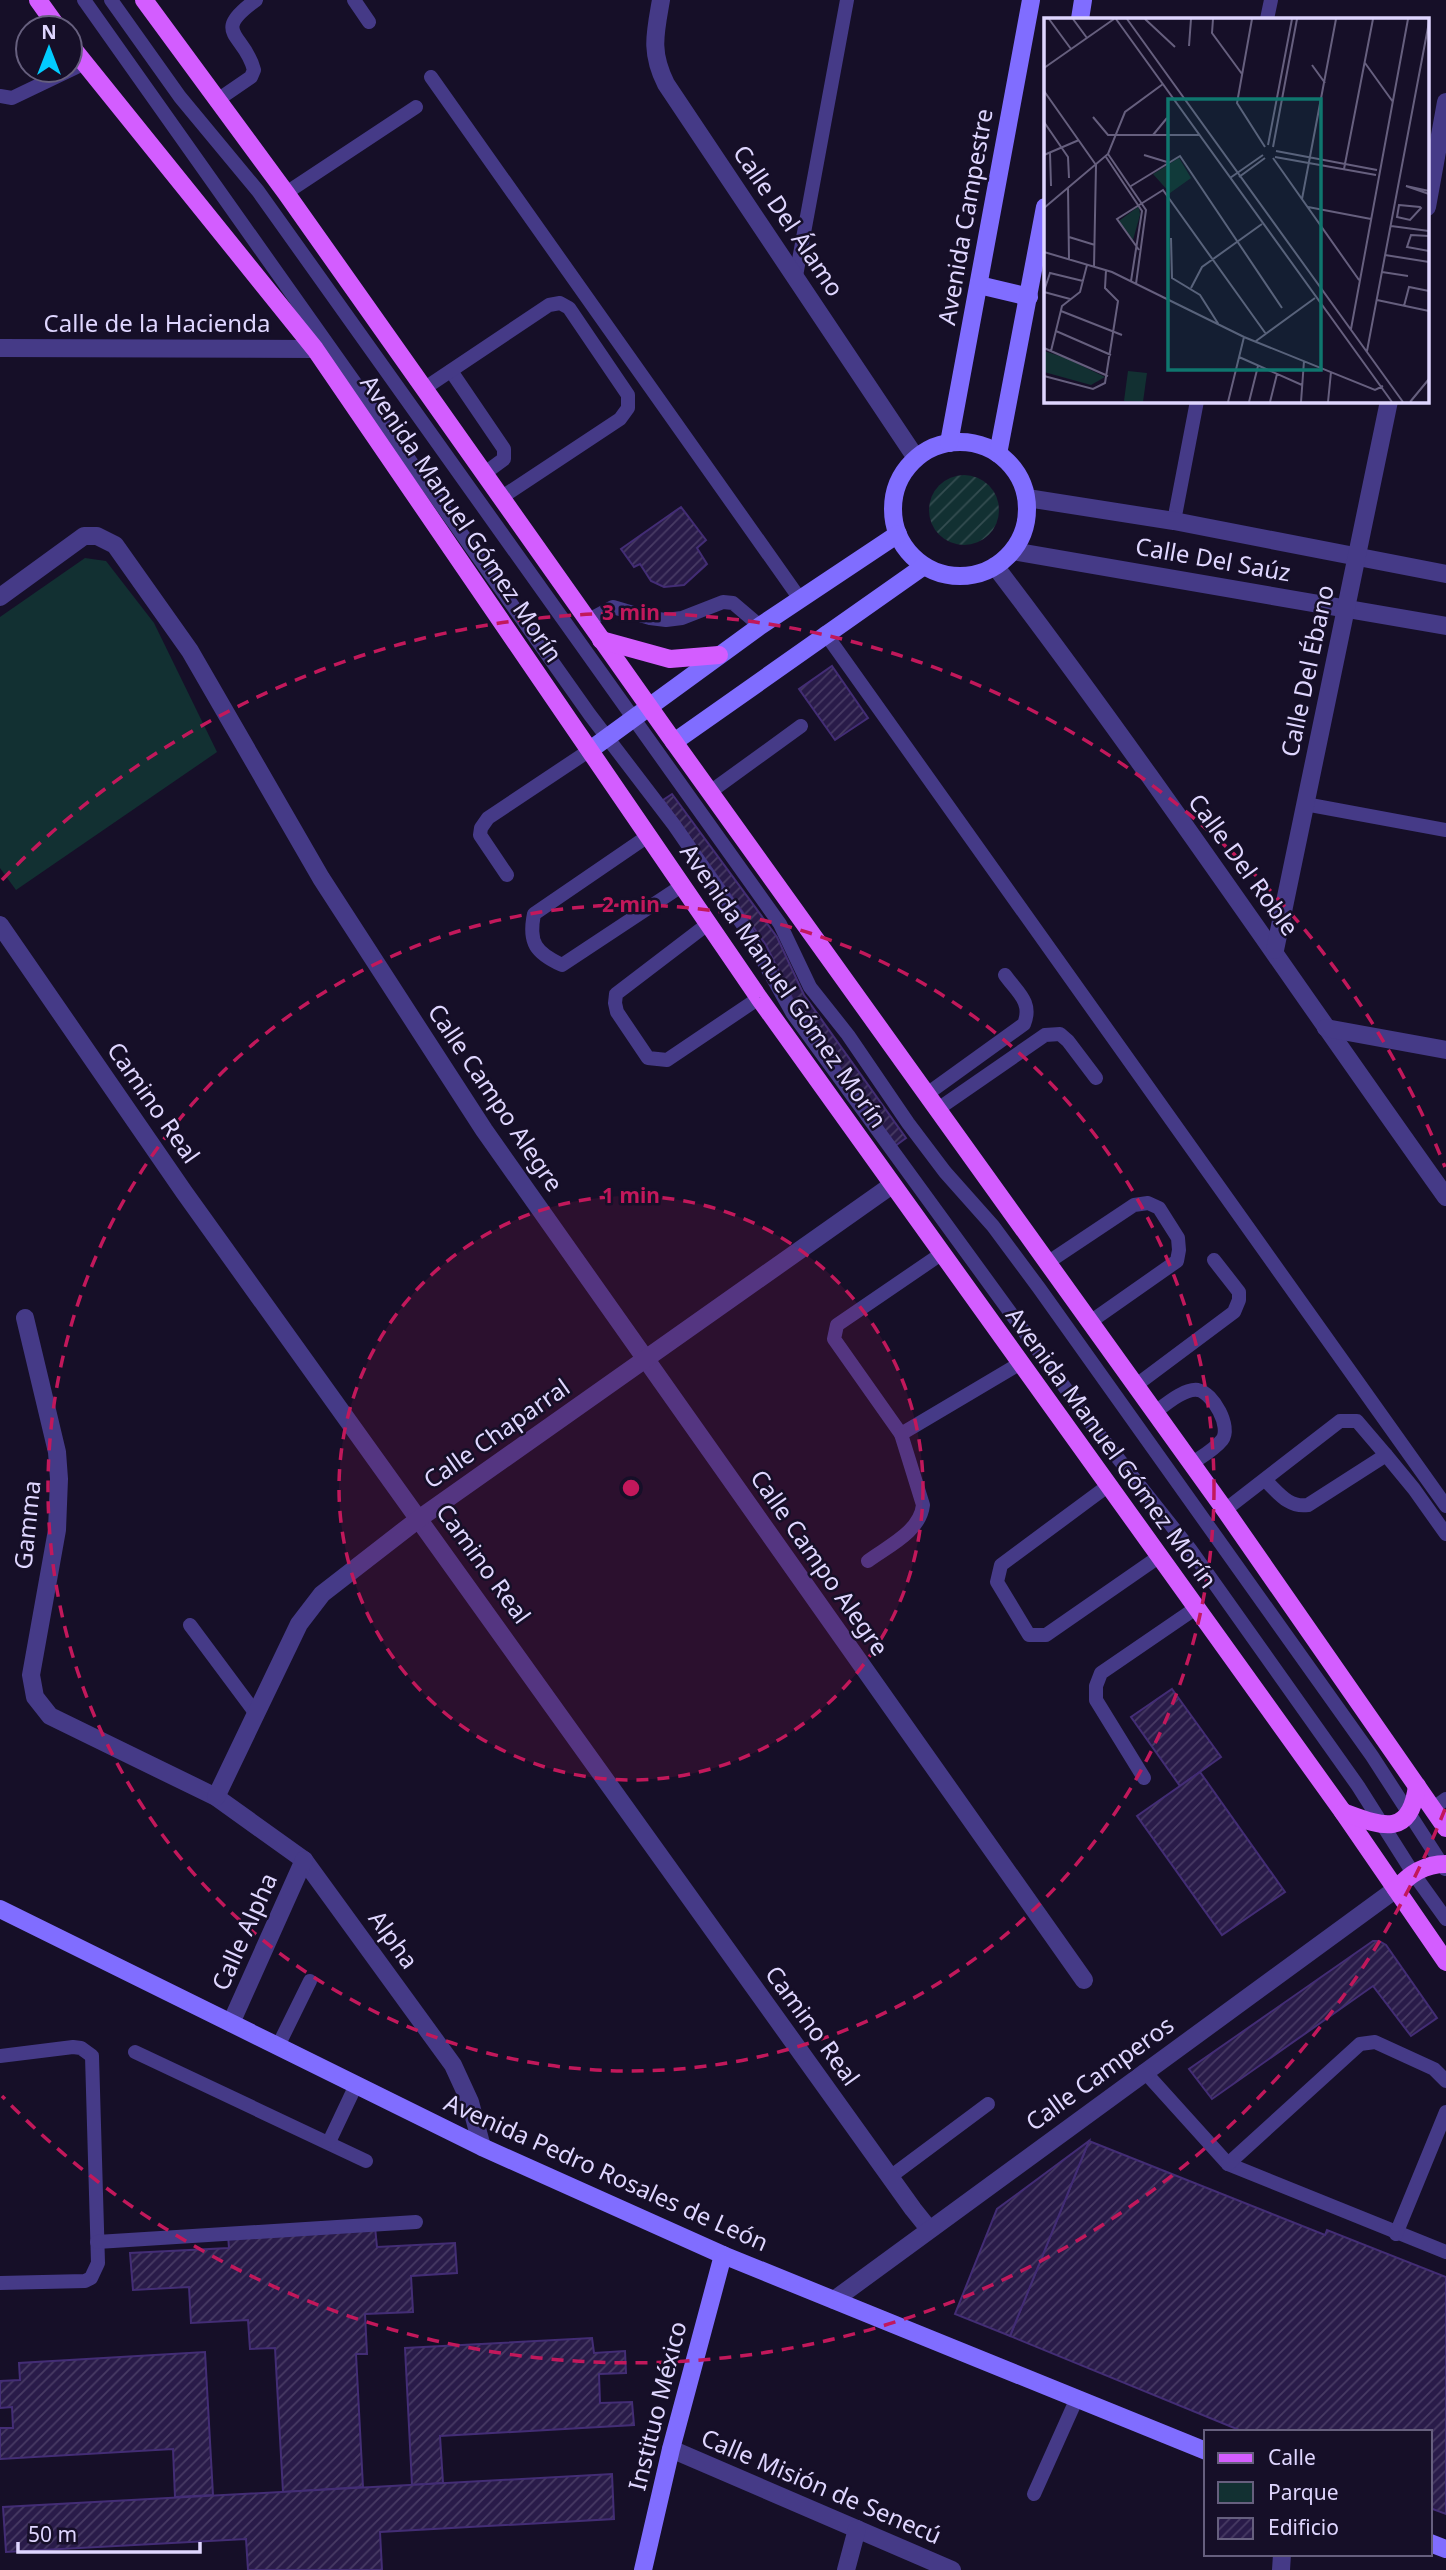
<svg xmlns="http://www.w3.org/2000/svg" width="1446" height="2570" viewBox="0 0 1446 2570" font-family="'Noto Sans',sans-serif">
<defs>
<pattern id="garden-furrows" width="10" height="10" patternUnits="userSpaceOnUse" patternTransform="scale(1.75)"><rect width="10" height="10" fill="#123032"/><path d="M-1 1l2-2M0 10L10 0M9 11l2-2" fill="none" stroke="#344d51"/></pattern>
<pattern id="building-hatch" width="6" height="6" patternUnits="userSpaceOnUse" patternTransform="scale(1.75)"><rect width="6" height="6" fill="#291b49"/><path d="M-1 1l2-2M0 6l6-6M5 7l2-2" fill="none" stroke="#483b64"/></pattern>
</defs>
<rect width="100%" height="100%" fill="#160f28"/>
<!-- park -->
<path fill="#123032" d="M85,558l21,3 48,62 63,129 -201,138 -16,-22v-251z"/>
<!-- garden -->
<circle fill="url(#garden-furrows)" cx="964" cy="510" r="35"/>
<!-- building -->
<g fill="url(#building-hatch)" stroke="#432d75" stroke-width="2">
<path d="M681,507l25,33 -9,8 10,16 -23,21 -20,2 -13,-6 -11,-17 -6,3 -13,-18z"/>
<path d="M832,666l36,52 -33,22 -36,-51z"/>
<path d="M672,794l105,143 27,58 102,143 -11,8 -102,-146 -27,-55 -103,-145z"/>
<path d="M1172,1689l49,68 -41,29 -49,-69z"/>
<path d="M1200,1772l85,120 -63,43 -85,-119z"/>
<path d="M1373,1941h6l7,4 51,73 -26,18 -38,-50 -161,113 -23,-30z"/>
<path d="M1089,2141l236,94 2,-5 119,47v237l-16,-6v-76h-186l-234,-96z"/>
<path d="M1089,2141l-79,195 -55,-22 42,-105z"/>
<path d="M375,2227l2,20 78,-4 2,30 -46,3 2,36 -48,2 2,40h-11l7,133 -80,5 -8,-144 -25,1 -2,-29 -57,3 -2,-36 -56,3 -3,-37 99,-5 -1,-13z"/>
<path d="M592,2338l2,15 31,-2 1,22 -27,1 1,29 32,-1 2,23 -194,11 3,47 -31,2 -7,-137z"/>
<path d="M205,2352l8,143 -38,2 -2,-48 -173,10v-31h13l-1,-21 -12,1v-27l20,-1 -1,-17z"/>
<path d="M612,2474l2,45 -234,13 2,38h-134l-2,-31 -240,13 -3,-45z"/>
</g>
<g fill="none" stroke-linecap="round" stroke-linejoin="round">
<!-- lane -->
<g stroke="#453a87" stroke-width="14">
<path d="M84,0l506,715 84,110 69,100 50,89 305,419 92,116 168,237 55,87 33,46"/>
<path d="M111,0l69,97 78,94 522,733 30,63 38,48 60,88 37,49 48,54 46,62 333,468 73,113"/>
<path d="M354,0l15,22"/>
<path d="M1267,19l4,-19"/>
<path d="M431,77l369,522"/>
<path d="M0,96l12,2 71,-34"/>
<path d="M216,101l35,-24 3,-7c-9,-37 -45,-36 2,-70"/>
<path d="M286,193l130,-86"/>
<path d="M796,276l51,-276"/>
<path d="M451,371l53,78v10l-19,14"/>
<path d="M425,388l124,-83 11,-2 9,5 59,87v13l-8,11 -118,78"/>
<path d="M1174,521l23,-120"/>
<path d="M589,620l24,-13 37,11 16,2 16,-2 41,-16 10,1 27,23"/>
<path d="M825,633l621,873"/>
<path d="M710,792l91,-66"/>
<path d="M1305,804l141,26"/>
<path d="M648,836l-114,78c-6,29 2,39 28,51l121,-80"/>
<path d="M507,875l-27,-40 1,-7 7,-10 102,-68"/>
<path d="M709,923l-93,71 -1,9 2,9 31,46 19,2 92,-62"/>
<path d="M927,1094l97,-70c9,-22 -7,-32 -19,-49"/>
<path d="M938,1109l107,-74 15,-1 8,7 28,37"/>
<path d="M941,1254l-104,71 -3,14 67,95 118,-70"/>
<path d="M1047,1263l87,-58 14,-2 11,5 19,30 1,12 -2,11 -87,61"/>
<path d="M1135,1386l99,-74 5,-12v-8l-25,-32"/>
<path d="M1154,1413c11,-8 30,-25 44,-23 15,3 34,37 24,50 -8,10 -21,17 -31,24"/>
<path d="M1386,1455l28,34 32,45"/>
<path d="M1109,1485l-108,80 -4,17 32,53h17l114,-79"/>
<path d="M1225,1510l115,-89h17l29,34 -78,50c-20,3 -30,-13 -43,-25"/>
<path d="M868,1561c20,-15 52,-29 55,-56l-22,-71"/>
<path d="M190,1625l67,90"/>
<path d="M1144,1778l-48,-78v-14l5,-13 95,-65"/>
<path d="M1432,1809l14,-10"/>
<path d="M278,2046l32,-65"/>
<path d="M135,2052l231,109"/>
<path d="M0,2056l73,-9 8,1 11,8 6,207 -7,15 -6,3 -85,2"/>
<path d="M1144,2071l84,93 218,88"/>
<path d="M329,2142l27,-57"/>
<path d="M1228,2164l132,-120 15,-2 59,27 12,12"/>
<path d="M890,2177l98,-73"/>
<path d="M1396,2234l50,-122"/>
<path d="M97,2242l319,-20"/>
<path d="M1034,2494l43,-96"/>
</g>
<!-- street -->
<g stroke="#453a87" stroke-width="18">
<path d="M661,0c-6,34 -11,52 5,84l250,374"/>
<path d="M1427,207l19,-105"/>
<path d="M0,348l315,1"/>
<path d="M1027,498l147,23 272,53"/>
<path d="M1013,551l433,75"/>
<path d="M995,566c157,206 301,421 451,631"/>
<path d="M0,597l84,-61h13l18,9 75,106 131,227 163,252 600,850"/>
<path d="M0,925l184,267 729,1017 16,20"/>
<path d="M1275,950l114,-549"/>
<path d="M1326,1028l120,22"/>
<path d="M25,1318l32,134 2,27 -2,51 -26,145 4,22 15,19 166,81 88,63 149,205 17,37 12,45"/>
<path d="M216,1797l83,-173 23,-30 98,-76 472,-333"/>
<path d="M231,2023l73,-163"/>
<path d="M834,2300l562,-411"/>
<path d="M671,2449l281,121"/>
<path d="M846,2570l11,-41"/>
<path d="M1281,2570l1,-16"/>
</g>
<!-- secondary -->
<g stroke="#806dff" stroke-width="18">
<path d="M1080,19l3,-19"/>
<path d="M979,285l50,12"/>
<circle cx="960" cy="509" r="67"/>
<path d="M949,443l82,-443"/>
<path d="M998,454l47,-247"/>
<path d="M674,742l250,-176"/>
<path d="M590,750l170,-124 138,-92"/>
<path d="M0,1909l482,238 241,108 483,196"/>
<path d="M1430,2543l16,6"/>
<path d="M643,2570l28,-121 52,-194"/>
</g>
<!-- primary -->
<g stroke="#d35dff" stroke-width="18">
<path d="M38,0l20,28"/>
<path d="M144,0l142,193 383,542 556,775 221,318"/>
<path d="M70,45l245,304 444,649 584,814 103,150"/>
<path d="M601,640l69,19 49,-4"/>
<path d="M1343,1812c38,14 67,27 74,-26"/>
<path d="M1396,1889c14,-15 28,-25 50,-25"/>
</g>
</g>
<!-- distance rings -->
<circle cx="631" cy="1488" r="292" fill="#c2185b" fill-opacity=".12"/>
<g fill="none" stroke="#c2185b" stroke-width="3.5" stroke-dasharray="12 9">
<circle cx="631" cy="1488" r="292"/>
<circle cx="631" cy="1488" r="583"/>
<path d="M1445 1809A875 875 0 0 1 2 2096M2 880A875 875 0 0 1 1445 1167"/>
</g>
<g text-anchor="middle" stroke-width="5" stroke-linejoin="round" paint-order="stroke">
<!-- street labels -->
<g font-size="24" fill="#dfd6ff" stroke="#160f28">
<text transform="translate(966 217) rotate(-80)" y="8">Avenida Campestre</text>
<text transform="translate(788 221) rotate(56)" y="8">Calle Del Álamo</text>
<text x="157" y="332">Calle de la Hacienda</text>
<text transform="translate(461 519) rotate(56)" y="8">Avenida Manuel Gómez Morín</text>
<text transform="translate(1213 560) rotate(10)" y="8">Calle Del Saúz</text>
<text transform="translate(1308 671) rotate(-78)" y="8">Calle Del Ébano</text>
<text transform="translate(1243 865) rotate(54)" y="8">Calle Del Roble</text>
<text transform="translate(783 986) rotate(55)" y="8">Avenida Manuel Gómez Morín</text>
<text transform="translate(495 1098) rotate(56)" y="8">Calle Campo Alegre</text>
<text transform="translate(153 1103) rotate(55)" y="8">Camino Real</text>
<text transform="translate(497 1434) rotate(-35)" y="8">Calle Chaparral</text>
<text transform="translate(1111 1448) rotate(54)" y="8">Avenida Manuel Gómez Morín</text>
<text transform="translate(28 1525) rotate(-84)" y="8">Gamma</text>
<text transform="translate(819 1563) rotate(55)" y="8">Calle Campo Alegre</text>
<text transform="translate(483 1564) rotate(54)" y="8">Camino Real</text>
<text transform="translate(245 1932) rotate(-66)" y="8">Calle Alpha</text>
<text transform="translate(393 1940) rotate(54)" y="8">Alpha</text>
<text transform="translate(812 2026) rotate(54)" y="8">Camino Real</text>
<text transform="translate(1100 2074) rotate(-36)" y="8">Calle Camperos</text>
<text transform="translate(606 2173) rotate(24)" y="8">Avenida Pedro Rosales de León</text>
<text transform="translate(658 2406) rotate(-76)" y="8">Instituo México</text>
<text transform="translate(821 2487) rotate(23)" y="8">Calle Misión de Senecú</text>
</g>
</g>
<!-- overview -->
<g transform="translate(1044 18)">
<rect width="385" height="385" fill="#160f28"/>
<path d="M135,140l12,20 -21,15 -17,-19zM95,188l1,9 -7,25 -14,-19zM0,333l22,7 39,19 -14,8 -47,-13zM84,353l19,2 -4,29 -19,-1z" fill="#123032"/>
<path fill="none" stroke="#665f7e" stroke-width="2" d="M5,1l22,30M29,1l14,19M72,1l276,383M83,1l276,383M101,1l30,28M169,1l-1,14 30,41M208,1l-15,84 28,44M145,28l2,-27M321,45l28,39M268,47l13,18M0,50l70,-49M0,73l52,74 -2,102M49,99l15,18h92M0,104l24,35 1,21M109,117l14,-17M224,127l24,-126M229,129l24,-128M232,133l101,19M6,135l1,33M64,136l38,56 -10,74M0,137l35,-15M100,137l23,7M62,139l36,54 -11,70M231,139l101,18M229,140l86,122M300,151l29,-150M195,159l26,-19M186,160l33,-23M87,168l49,-30 102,152M24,170l1,71M385,173l-23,-5 23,8M258,181l34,-180M355,187l21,2 1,1 -11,12 -13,-3zM264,189l63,12M0,190l64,-54 17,-42 38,-28M347,208l38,5M385,218l-18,-1 -4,12 22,4M25,219l26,8M127,220l1,40 28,17 19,30M95,232l-22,-31 46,-29 103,144M0,234l68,20 132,65 131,53 8,-4M341,237l44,7M338,254l26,4M147,270l11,-21 60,-43M0,273l6,-18 33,8M0,274l26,7M333,282l52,11M360,288l5,-19 20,4M17,293l61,24M307,311l57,-310M12,313l55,24M212,323l59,-43M0,330l64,28M7,333l11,-45 18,-14 7,-27M323,333l62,-329M195,339l63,28M0,358l49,13 12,-6 13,-82 -13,-13 1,-18M184,384l16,-65M205,384l9,-36M226,384l7,-28M257,384l3,-41M284,384l3,-30M366,384l19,-23"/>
<path fill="#0f766e" fill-opacity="0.15" stroke="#0f766e" stroke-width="3.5" d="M124,81h153v271h-153z"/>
<rect width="385" height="385" fill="none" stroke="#dfd6ff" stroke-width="3.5"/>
</g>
<circle cx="631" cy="1488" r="10" fill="#c2185b" stroke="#160f28" stroke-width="3.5"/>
<g font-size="21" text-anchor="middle" font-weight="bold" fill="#c2185b" stroke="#160f28" stroke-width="5" stroke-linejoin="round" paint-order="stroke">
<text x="631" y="620">3 min</text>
<text x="631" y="912">2 min</text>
<text x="631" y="1203">1 min</text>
</g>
<!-- legend -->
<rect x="1204" y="2430" width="228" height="126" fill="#160f28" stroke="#665f7e" stroke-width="2"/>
<rect x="1218" y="2453" width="35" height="10" fill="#d35dff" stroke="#665f7e" stroke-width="2"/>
<text x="1268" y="2465" font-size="21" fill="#dfd6ff">Calle</text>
<rect x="1218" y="2482" width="35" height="21" fill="#123032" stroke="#665f7e" stroke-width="2"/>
<text x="1268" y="2500" font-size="21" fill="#dfd6ff">Parque</text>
<rect x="1218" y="2518" width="35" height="21" fill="url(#building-hatch)" stroke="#665f7e" stroke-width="2"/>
<text x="1268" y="2535" font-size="21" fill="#dfd6ff">Edificio</text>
<!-- north arrow -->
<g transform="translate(49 49)"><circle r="33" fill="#160f28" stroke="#665f7e" stroke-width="2"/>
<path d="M0-5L12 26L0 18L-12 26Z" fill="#02ccff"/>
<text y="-10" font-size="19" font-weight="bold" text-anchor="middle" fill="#dfd6ff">N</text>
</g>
<!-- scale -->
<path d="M18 2542v10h182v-10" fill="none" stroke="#dfd6ff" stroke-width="3.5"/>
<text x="28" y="2542" font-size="21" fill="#dfd6ff" stroke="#160f28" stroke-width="5" paint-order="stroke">50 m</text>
</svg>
